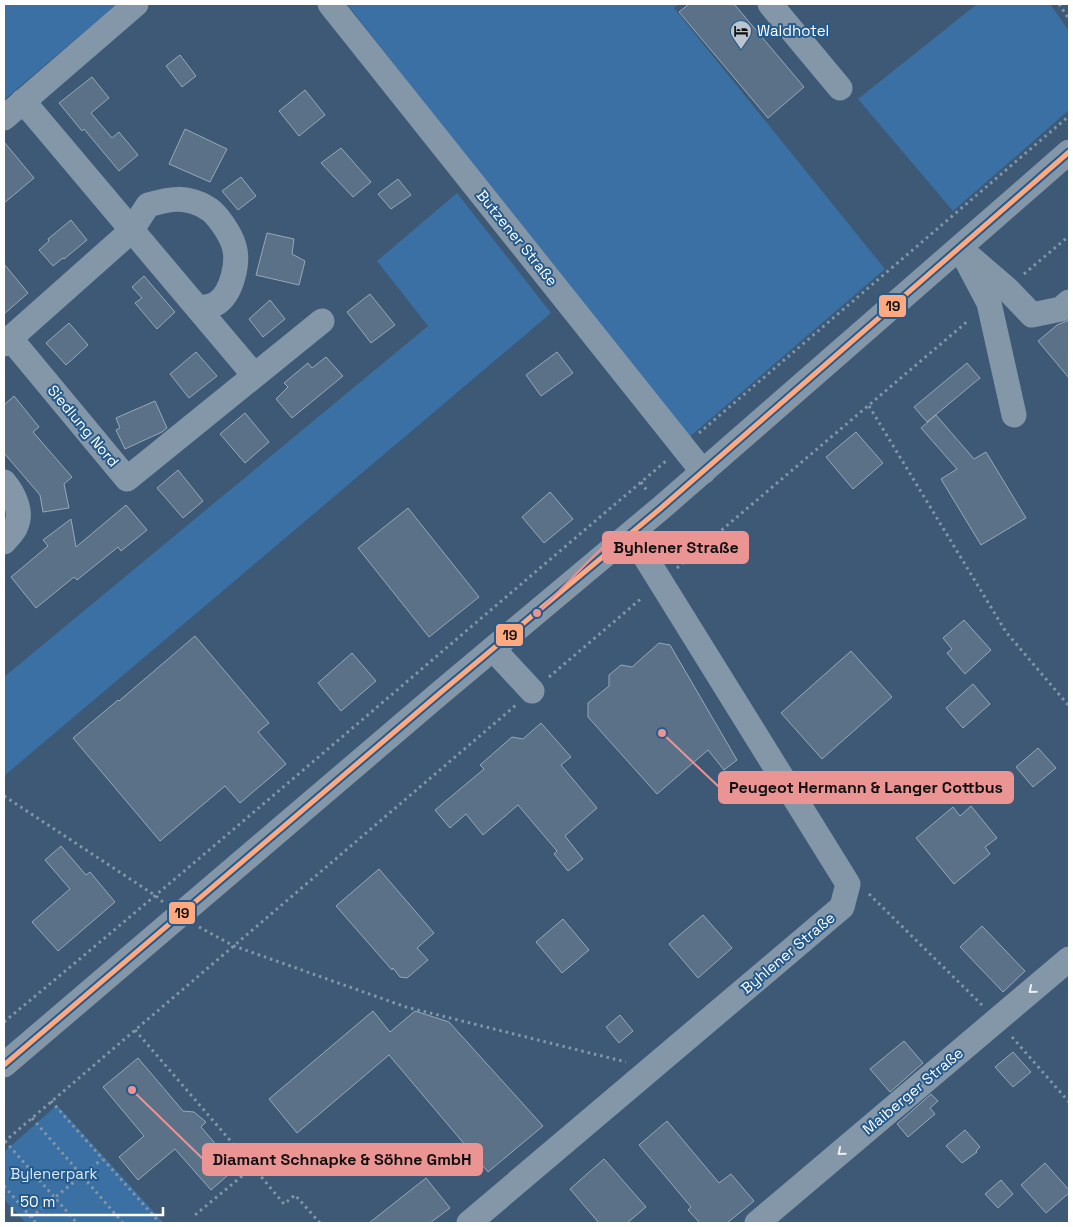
<svg xmlns="http://www.w3.org/2000/svg" width="1073" height="1227" viewBox="0 0 1073 1227" font-family="'Space Grotesk',sans-serif">
<rect width="100%" height="100%" fill="#3d5975"/>
<!-- green -->
<g fill="#3a70a3">
<path d="M4,4h113l-113,96z"/>
<path d="M347,4h332l-5,4 211,261 -198,170z"/>
<path d="M977,4h73l19,27v79l-116,101 -95,-112z"/>
<path d="M457,193l94,120 -547,463v-99l424,-351 -51,-65z"/>
<path d="M57,1105l107,118h-138l-22,-24v-47z"/>
</g>
<!-- building -->
<g fill="#5b7187" stroke="#98a8b8">
<path d="M689,4h45l70,83 -36,31 -89,-106z"/>
<path d="M180,55l16,21 -14,11 -16,-21z"/>
<path d="M92,77l17,21 -18,15 21,25 7,-6 19,23 -19,16 -35,-42 -2,2 -23,-28z"/>
<path d="M305,90l20,25 -26,21 -20,-25z"/>
<path d="M185,129l42,20 -17,33 -41,-18z"/>
<path d="M4,142l30,36 -30,25z"/>
<path d="M341,148l30,34 -18,15 -32,-34z"/>
<path d="M241,177l15,19 -18,14 -16,-19z"/>
<path d="M398,179l13,16 -20,14 -13,-15z"/>
<path d="M71,220l16,20 -23,19 -1,-1 -10,8 -14,-16 10,-9 -1,-2z"/>
<path d="M267,233l27,6 -2,15 13,7 -6,24 -43,-10z"/>
<path d="M4,264l24,29 -24,21z"/>
<path d="M144,276l31,36 -18,17 -22,-26 7,-5 -10,-11z"/>
<path d="M370,294l25,31 -24,18 -24,-31z"/>
<path d="M270,300l15,19 -22,18 -14,-18z"/>
<path d="M1069,320v58l-31,-37 19,-16z"/>
<path d="M69,323l19,22 -22,20 -20,-22z"/>
<path d="M196,352l21,24 -28,22 -19,-24z"/>
<path d="M557,352l16,21 -32,23 -15,-21z"/>
<path d="M326,357l17,19 -51,42 -16,-19 12,-12 -4,-4 24,-20 4,5z"/>
<path d="M967,363l13,15 -53,44 -13,-15z"/>
<path d="M14,396l25,31 -6,5 39,45 -8,7 5,24 -26,4 -3,-17 -36,-42v-48z"/>
<path d="M155,401l12,27 -5,4 -37,17 -9,-19 4,-2 -4,-10z"/>
<path d="M245,413l24,29 -24,21 -25,-29z"/>
<path d="M936,415l38,44 12,-7 40,66 -45,27 -40,-66 16,-10 -36,-41z"/>
<path d="M856,432l27,31 -30,26 -27,-32z"/>
<path d="M178,470l25,31 -20,17 -26,-30z"/>
<path d="M550,492l23,27 -29,24 -22,-26z"/>
<path d="M126,505l21,25 -26,21 -3,-4 -41,33 -3,-3 -38,31 -25,-31 37,-31 -5,-6 28,-21 5,28z"/>
<path d="M408,508l71,89 -50,40 -71,-89z"/>
<path d="M964,620l27,30 -26,24 -18,-21 5,-4 -9,-11z"/>
<path d="M195,636l74,87 -11,9 28,32 -46,39 -15,-17 -65,55 -87,-103 45,-38 1,1z"/>
<path d="M659,643l11,2 67,115 -13,10 -16,-20 -51,44 -69,-77v-14l21,-17v-11l12,-10 11,2z"/>
<path d="M851,651l41,46 -70,62 -41,-46z"/>
<path d="M352,653l24,28 -35,30 -23,-28z"/>
<path d="M973,684l17,20 -27,24 -17,-20z"/>
<path d="M541,723l30,34 -10,8 36,43 -32,28 18,23 -15,12 -14,-17 3,-3 -39,-46 -35,30 -17,-21 -16,14 -15,-18 49,-41 -4,-4 32,-28 11,2z"/>
<path d="M1038,748l18,20 -23,19 -17,-20z"/>
<path d="M971,806l26,32 -12,9 5,7 -36,30 -38,-46 37,-31 7,9z"/>
<path d="M61,846l25,29 4,-3 25,30 -57,49 -26,-29 38,-33 -25,-29z"/>
<path d="M379,869l55,64 -17,15 11,12 -21,18 -7,-1 -7,-9 -1,2 -56,-64z"/>
<path d="M703,915l29,33 -34,30 -29,-34z"/>
<path d="M563,919l26,31 -27,23 -26,-31z"/>
<path d="M982,926l43,45 -22,21 -43,-45z"/>
<path d="M373,1011l17,21 25,-21 34,11 94,104 -55,46 -99,-117 -92,78 -28,-34z"/>
<path d="M620,1015l13,16 -14,12 -13,-16z"/>
<path d="M904,1041l19,22 -33,29 -20,-23z"/>
<path d="M1013,1052l18,20 -18,15 -18,-20z"/>
<path d="M138,1058l45,53 11,1 12,10 -5,5 35,41 -25,22 -36,-41 -37,31 -19,-23 25,-21 -41,-49z"/>
<path d="M931,1094l7,7 -8,7 5,6 -27,23 -11,-13z"/>
<path d="M667,1121l52,62 12,-9 23,27 -27,22h-27l-12,-13 3,-3 -52,-62z"/>
<path d="M965,1130l15,17 -4,4 1,1 -15,11 -16,-17z"/>
<path d="M604,1159l42,48 -19,16h-28l-29,-34z"/>
<path d="M1045,1163l24,27v3l-23,20 -25,-28z"/>
<path d="M426,1178l24,30 -20,15h-61z"/>
<path d="M1001,1180l12,14 -15,14 -13,-14z"/>
</g>
<g fill="none" stroke-linecap="round" stroke-linejoin="round">
<!-- path -->
<g stroke="#8497a9" stroke-width="3" stroke-dasharray="2.5 4" stroke-linecap="butt">
<path d="M1059,4l10,15"/>
<path d="M1024,274l45,-38"/>
<path d="M869,406l137,226 63,74"/>
<path d="M699,433l370,-317"/>
<path d="M641,482l7,10"/>
<path d="M677,568l292,-248"/>
<path d="M549,677l94,-80"/>
<path d="M4,796l152,100 7,6"/>
<path d="M869,894l113,111"/>
<path d="M199,927l35,19 172,61 220,55"/>
<path d="M4,1022c222,-184 441,-374 662,-561"/>
<path d="M135,1030l118,137 -58,48"/>
<path d="M1012,1037l57,65"/>
<path d="M51,1101l109,122"/>
<path d="M32,1118l91,105"/>
<path d="M5,1141l72,82"/>
<path d="M4,1142l512,-437"/>
<path d="M253,1167l31,37 11,-9 25,28"/>
<path d="M4,1186l32,37"/>
<path d="M31,1217l71,-58"/>
</g>
<!-- minor -->
<g stroke="#8497a9" stroke-width="25">
<path d="M330,4l373,468"/>
<path d="M770,4l70,84"/>
<path d="M23,101l231,274"/>
<path d="M4,118l132,-114"/>
<path d="M960,248l29,55 25,112"/>
<path d="M971,258l36,31 25,26 29,-6 8,-7"/>
<path d="M10,338l117,141 195,-158"/>
<path d="M4,344l127,-113 17,-26c21,-6 38,-10 59,3 10,5 24,27 27,38 5,16 -2,47 -17,57 -4,3 -13,4 -18,6"/>
<path d="M4,482c9,11 19,29 12,44 -2,6 -8,11 -12,16"/>
<path d="M493,649l39,42"/>
<path d="M4,1065l436,-372 221,-185 408,-356"/>
<path d="M469,1223l373,-316 6,-23 -217,-350"/>
<path d="M757,1223l312,-264"/>
</g>
<!-- bus-1 casing -->
<g stroke="#255a8d" stroke-width="9">
<path id="bus-1" d="M4,1065l436,-372 221,-185 408,-356"/>
</g>
<!-- bus-1 -->
<use href="#bus-1" stroke="#ffa980" stroke-width="5"/>
</g>
<!-- one-way arrows -->
<defs><path id="oneway-chevron" d="M-2-3.5L2.5 0L-2 3.5" fill="none" stroke-width="1.6" stroke-linecap="round" stroke-linejoin="round" transform="scale(1.25)"/></defs>
<g stroke="#edeff2">
<use href="#oneway-chevron" transform="translate(1032 990) rotate(140)"/>
<use href="#oneway-chevron" transform="translate(841 1152) rotate(140)"/>
</g>
<!-- icons -->
<defs>
<g id="hotel-pin" transform="scale(1.125)"><path d="M0 17L-7.5 6A9.5 9.5 0 1 1 7.5 6Z" fill="#bbc5cf" stroke="#255a8d"/><path d="M-6-4.5h1.5V1H6V5H4.5V3h-9V5H-6ZM-4 0a1.8 1.8 0 1 1 3.6 0ZM.5 0V-2.5h3Q6-2.5 6 0Z" fill="#111"/></g>
</defs>
<g fill-rule="evenodd">
<use href="#hotel-pin" x="741" y="31"/>
</g>
<g text-anchor="middle" stroke-width="4" stroke-linejoin="round" paint-order="stroke">
<!-- poi labels -->
<g font-size="15" fill="#fff" stroke="#255a8d" text-anchor="start">
<text x="757" y="36">Waldhotel</text>
</g>
<!-- street labels -->
<g font-size="15" fill="#fff" stroke="#255a8d">
<text transform="translate(517 238) rotate(51)" y="5">Butzener Straße</text>
<text transform="translate(83 426) rotate(50)" y="5">Siedlung Nord</text>
<text transform="translate(788 953) rotate(-40)" y="5">Byhlener Straße</text>
<text transform="translate(913 1091) rotate(-40)" y="5">Maiberger Straße</text>
</g>
<!-- park labels -->
<g font-size="15" fill="#d9e9f8" stroke="#255a8d">
<text x="54" y="1179">Bylenerpark</text>
</g>
</g>
<!-- callouts -->
<path fill="none" stroke="#ea9494" stroke-width="2" d="M537 613L603 547M662 733L719 787M132 1090L203 1159"/>
<g fill="#ea9494" stroke="#255a8d" stroke-width="2">
<circle cx="537" cy="613" r="5"/>
<circle cx="662" cy="733" r="5"/>
<circle cx="132" cy="1090" r="5"/>
</g>
<g fill="#ea9494" stroke="#ea9494" stroke-width="2">
<rect x="603" y="532" width="145" height="31" rx="5"/>
<rect x="719" y="772" width="294" height="31" rx="5"/>
<rect x="203" y="1144" width="279" height="31" rx="5"/>
</g>
<g font-size="16" text-anchor="middle" font-weight="bold" fill="#111">
<text x="676" y="553">Byhlener Straße</text>
<text x="866" y="793">Peugeot Hermann &amp; Langer Cottbus</text>
<text x="342" y="1165">Diamant Schnapke &amp; Söhne GmbH</text>
</g>
<g stroke="#255a8d" stroke-width="2">
<rect x="878" y="294" width="29" height="24" rx="5" fill="#ffa980"/>
<rect x="495" y="623" width="29" height="24" rx="5" fill="#ffa980"/>
<rect x="168" y="901" width="28" height="24" rx="5" fill="#ffa980"/>
</g>
<g font-size="14" text-anchor="middle" font-weight="bold" fill="#111">
<text x="893" y="311">19</text>
<text x="510" y="640">19</text>
<text x="182" y="918">19</text>
</g>
<!-- border -->
<rect width="1073" height="1227" fill="none" stroke="#ffffff" stroke-width="10"/>
<!-- scale -->
<path d="M12 1207v8h151v-8" fill="none" stroke="#ffffff" stroke-width="2.5"/>
<text x="20" y="1207" font-size="15" fill="#ffffff" stroke="#255a8d" stroke-width="4" paint-order="stroke">50 m</text>
</svg>
